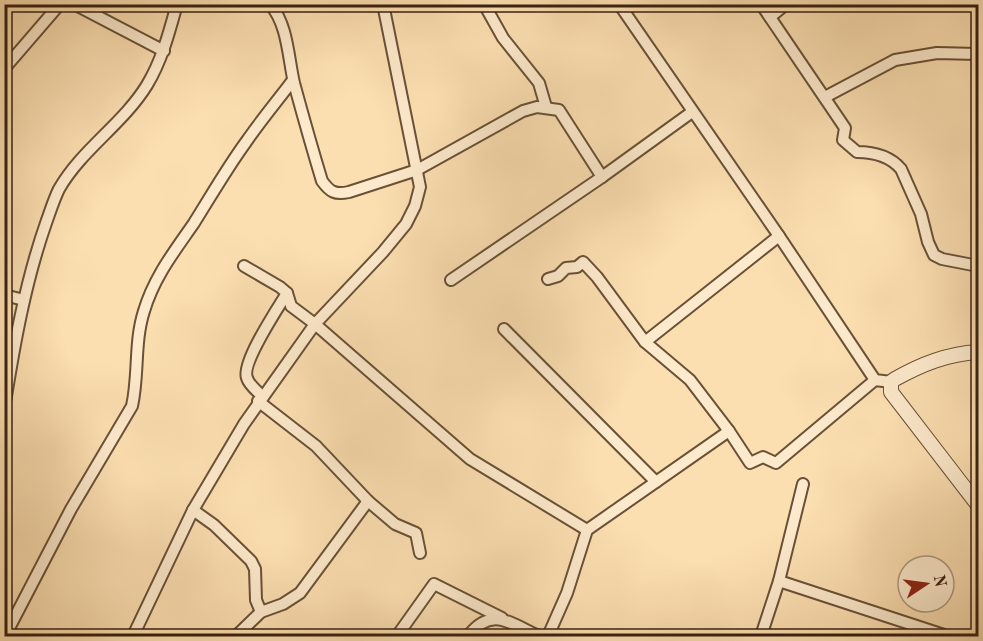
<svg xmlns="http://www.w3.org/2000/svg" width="983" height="641" viewBox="0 0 983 641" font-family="'Old Standard TT',serif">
<rect width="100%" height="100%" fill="#fcdfb1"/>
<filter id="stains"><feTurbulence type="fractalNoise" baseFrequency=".00333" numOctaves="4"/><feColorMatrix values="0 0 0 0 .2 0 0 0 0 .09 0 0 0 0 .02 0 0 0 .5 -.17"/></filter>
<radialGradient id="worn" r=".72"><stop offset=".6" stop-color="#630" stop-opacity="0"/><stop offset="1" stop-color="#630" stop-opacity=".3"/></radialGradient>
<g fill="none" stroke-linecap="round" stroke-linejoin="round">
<!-- minor casing -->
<g stroke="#695138" stroke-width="14">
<g id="minor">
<path d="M74,4l90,47"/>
<path d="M270,4c18,21 18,53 24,79 9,33 18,65 28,98 8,11 13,14 27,11l68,-22 106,-59 14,-4 22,3 43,67"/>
<path d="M484,4l19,34 36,45 7,24"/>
<path d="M619,4l160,232 96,144 16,2"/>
<path d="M761,4l84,124 -2,12 14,12c16,0 32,3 44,17l20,45 7,28 6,13 8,4 36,7"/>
<path d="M770,17l16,-13"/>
<path d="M4,69l56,-65"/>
<path d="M825,97l70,-37 42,-7 41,1"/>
<path d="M244,266l36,21 7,6 4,13 24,18 155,135 117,71"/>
<path d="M548,279l10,-3 8,-8 11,-1 6,-5 14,15 48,65 45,38 39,51 21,32 13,-6 13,6 99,-83"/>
<path d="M451,280l151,-103 90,-65"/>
<path d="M4,295l20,5"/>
<path d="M504,329l152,153"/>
<path d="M645,342l134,-106"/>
<path d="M262,396c-5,-5 -13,-11 -15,-18 -6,-15 31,-70 40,-85"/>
<path d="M258,401l58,45 52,55 27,23 21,9 4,20"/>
<path d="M4,409c10,-63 21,-126 42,-186 4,-11 8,-24 13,-34 23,-40 64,-65 88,-104 15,-25 22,-52 30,-81"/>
<path d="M193,510l21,15 37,36 4,8 1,31 5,12"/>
<path d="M779,581l168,55"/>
<path d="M5,636l66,-127 61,-103c7,-31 2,-64 12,-95 10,-34 30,-59 50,-88 17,-27 33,-55 52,-81 15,-22 32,-42 47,-62"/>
<path d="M133,636l60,-126 51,-86 71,-100 68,-72 23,-28 9,-18 5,-19 -37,-183"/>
<path d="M236,636l25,-24 22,-8 17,-11 68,-92"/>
<path d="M397,636l37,-52 68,34"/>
<path d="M468,636c24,-31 43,-12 71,0"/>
<path d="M548,636l19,-43 20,-63 142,-99"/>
<path d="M761,636l18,-55 24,-97"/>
</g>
</g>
<!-- tertiary casing -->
<g stroke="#695138" stroke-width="16">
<path id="tertiary" d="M978,352c-31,2 -56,12 -83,27l-4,3v10l87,113"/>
</g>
<!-- minor -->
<use href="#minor" stroke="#fdeacc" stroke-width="10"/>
<!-- tertiary -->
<use href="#tertiary" stroke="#fdeacc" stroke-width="14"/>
</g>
<!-- margin -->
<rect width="983" height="641" fill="none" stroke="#fcdfb1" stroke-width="24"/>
<rect x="6" y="6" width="971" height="629" fill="none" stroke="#382210" stroke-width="3"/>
<rect x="12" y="12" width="959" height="617" fill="none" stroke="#382210" stroke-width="1.5"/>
<!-- north arrow -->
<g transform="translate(926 584) rotate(77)"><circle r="28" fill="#fdeacc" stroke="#ae9a81" stroke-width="1.5"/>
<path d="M0-4.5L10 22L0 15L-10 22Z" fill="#8f2418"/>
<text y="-9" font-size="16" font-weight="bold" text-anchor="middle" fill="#382210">N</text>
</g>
<rect width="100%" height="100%" filter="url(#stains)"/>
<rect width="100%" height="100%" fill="url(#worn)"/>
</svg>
